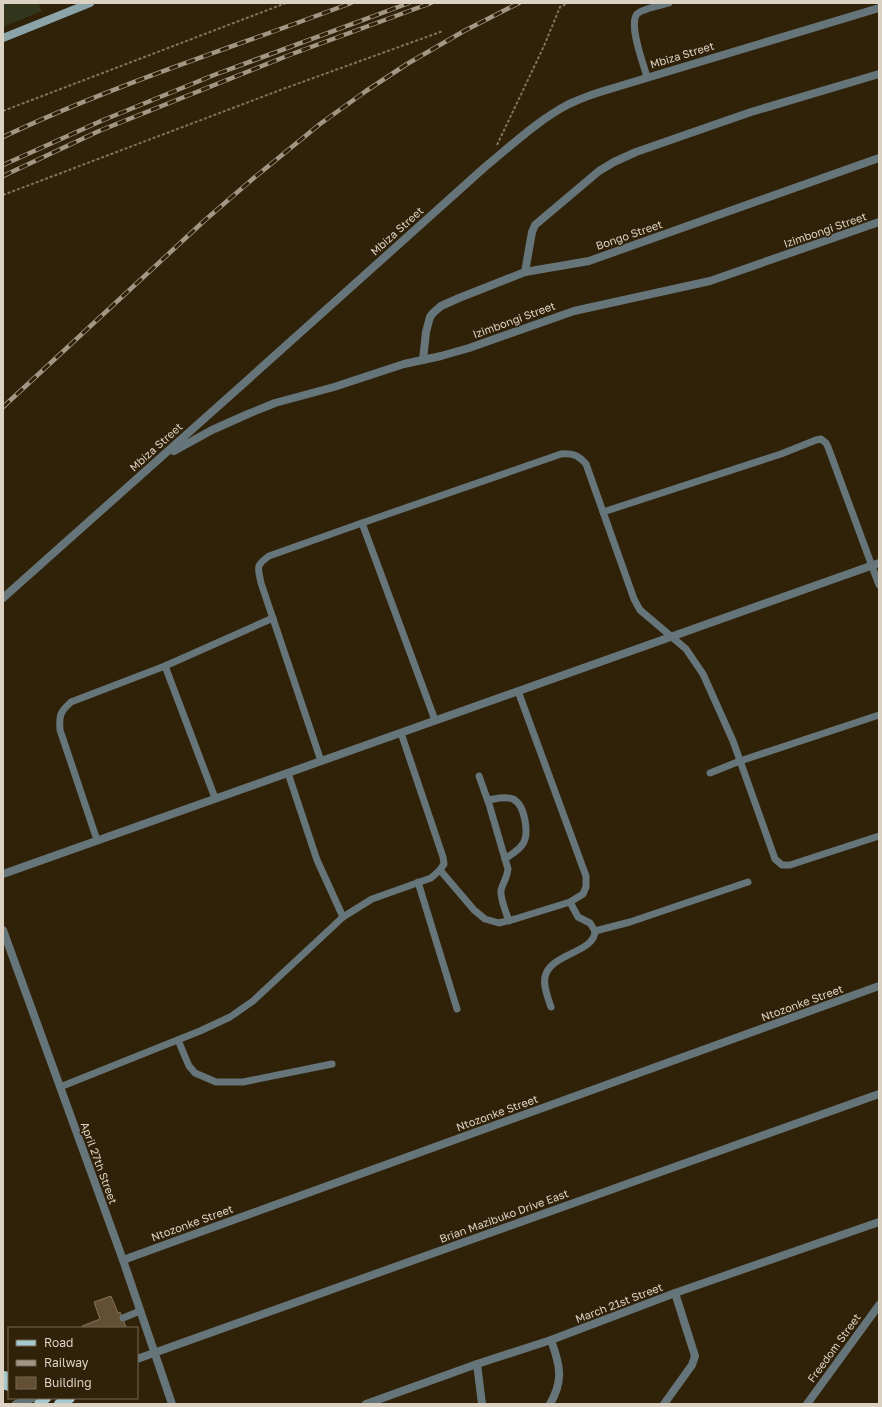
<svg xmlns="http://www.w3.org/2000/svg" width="882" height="1407" viewBox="0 0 882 1407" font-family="'Golos Text',sans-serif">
<rect width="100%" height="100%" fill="#302109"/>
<!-- green -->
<path fill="#31361d" d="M3,3h35l4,8 -39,16z"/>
<!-- building -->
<path fill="#634f33" stroke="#847259" d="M111,1296l7,17 2,-1 6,15 -4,1h-39l-1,-2 18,-7 -6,-17z"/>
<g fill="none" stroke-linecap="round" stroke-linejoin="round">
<!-- path -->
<g stroke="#807360" stroke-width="2" stroke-dasharray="3 2" stroke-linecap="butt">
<path d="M3,111l283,-108"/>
<path d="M497,145l47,-99 16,-39 8,-4"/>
<path d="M3,195l280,-106 160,-58"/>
</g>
<!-- service -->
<g stroke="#657579" stroke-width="7">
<path d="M647,77c-3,-12 -19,-52 -10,-63 4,-5 25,-9 32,-11"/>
<path d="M603,512l178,-58 35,-14 5,-1 5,4 2,4 51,138"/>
<path d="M165,666l50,132"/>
<path d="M435,720l-73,-197 199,-69c12,-1 17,1 25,10l48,135 6,11 46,39 17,25 30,67 42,118 7,6h8l89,-29"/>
<path d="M321,761l-60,-178c-3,-16 -6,-17 8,-27l93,-33"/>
<path d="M288,773l29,87 26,57"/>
<path d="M710,773l30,-12 139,-46"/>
<path d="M479,776l10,28 19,65c-1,10 -5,13 -7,21 -1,9 5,22 8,31"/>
<path d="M488,800c7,-1 18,-4 25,-1 12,6 17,36 9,46 -4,6 -12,10 -17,14"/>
<path d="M97,840l-37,-110c-1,-15 0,-18 11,-28l94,-36 108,-48"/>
<path d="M440,870l34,40 11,9 14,4 16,-4 55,-17 13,-8 3,-7v-11l-68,-185"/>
<path d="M418,882l39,127"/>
<path d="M570,902l8,15 12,6 5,8 35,-9 118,-40"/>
<path d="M551,1007c-3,-9 -8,-21 -6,-30 5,-24 50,-24 50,-46"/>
<path d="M178,1040l11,26 6,7 21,9h27l89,-18"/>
<path d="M60,1087l140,-56 30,-14 23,-16 90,-84 29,-18 59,-21 9,-8 4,-6 -1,-7 -42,-124"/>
<path d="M123,1318l17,-7"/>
</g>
<!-- minor -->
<g stroke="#657579" stroke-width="8">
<path d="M525,272l7,-40 3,-7 64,-54 15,-9 22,-10 115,-40 128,-38"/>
<path d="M423,360l3,-28 4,-15 3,-4 8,-7 18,-8 66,-26 64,-11 290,-103"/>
<path d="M174,451l38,-21 36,-16 27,-11 59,-16 70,-23 37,-8 28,-8 105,-37 136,-30 169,-59"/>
<path d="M3,598c162,-143 321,-287 482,-431 27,-22 53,-47 84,-63 13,-6 27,-11 41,-15l269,-81"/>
<path d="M3,874l876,-311"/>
<path d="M3,930l120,330 49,144"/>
<path d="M123,1260l756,-274"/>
<path d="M477,1364l5,40"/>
<path d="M366,1404l111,-40 74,-24 124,-47 204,-71"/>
<path d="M550,1404c14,-24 10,-39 1,-64"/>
<path d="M664,1404l28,-39 3,-9 -20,-63"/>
<path d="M807,1404l72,-99"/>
</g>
<!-- tertiary -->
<g stroke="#657579" stroke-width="8">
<path d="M137,1359l742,-265"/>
<path d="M16,1404l17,-6"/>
</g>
<!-- secondary -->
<path stroke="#8aa4a9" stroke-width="8" d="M3,38l87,-35"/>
<!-- primary -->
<g stroke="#a6c8cf" stroke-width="10">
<path d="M3,1376l6,1"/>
<path d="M3,1384l6,2"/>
<path d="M39,1404l7,-6"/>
<path d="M59,1404l11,-6"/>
</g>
<!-- rail casing -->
<g stroke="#a29785" stroke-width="4.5">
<g id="rail">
<path d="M3,137c112,-53 232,-90 348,-134"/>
<path d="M3,165l98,-44 113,-46 195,-72"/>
<path d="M3,176l96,-45 193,-77 139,-51"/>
<path d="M3,407l201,-186 51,-44 65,-53 46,-33 41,-27 57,-33 55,-28"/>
</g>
</g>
<!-- rail -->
<use href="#rail" stroke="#302109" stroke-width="3" stroke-dasharray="9" stroke-linecap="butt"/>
</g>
<g text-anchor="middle" stroke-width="3.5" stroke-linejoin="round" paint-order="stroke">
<!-- street labels -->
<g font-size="11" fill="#dcd2c4" stroke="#302109">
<text transform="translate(682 55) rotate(-17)" y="4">Mbiza Street</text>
<text transform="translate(825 230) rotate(-19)" y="4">Izimbongi Street</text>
<text transform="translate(397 231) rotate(-42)" y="4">Mbiza Street</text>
<text transform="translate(629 235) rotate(-19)" y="4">Bongo Street</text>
<text transform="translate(514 320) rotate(-20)" y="4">Izimbongi Street</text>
<text transform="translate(156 447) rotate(-42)" y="4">Mbiza Street</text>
<text transform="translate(802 1003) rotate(-20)" y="4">Ntozonke Street</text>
<text transform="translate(497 1113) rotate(-20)" y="4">Ntozonke Street</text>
<text transform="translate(99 1163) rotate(70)" y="4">April 27th Street</text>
<text transform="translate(504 1216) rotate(-20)" y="4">Brian Mazibuko Drive East</text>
<text transform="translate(192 1223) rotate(-20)" y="4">Ntozonke Street</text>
<text transform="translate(619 1303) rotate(-21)" y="4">March 21st Street</text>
<text transform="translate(834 1348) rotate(-54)" y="4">Freedom Street</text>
</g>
</g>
<!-- border -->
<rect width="882" height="1407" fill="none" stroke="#dcd2c4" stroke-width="8"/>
<!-- legend -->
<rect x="8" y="1327" width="130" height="72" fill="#302109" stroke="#756854"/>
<rect x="16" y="1340" width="20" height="6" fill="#a6c8cf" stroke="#756854"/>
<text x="44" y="1347" font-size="12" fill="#dcd2c4">Road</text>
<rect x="16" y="1360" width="20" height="6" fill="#a29785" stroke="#756854"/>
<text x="44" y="1367" font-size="12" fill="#dcd2c4">Railway</text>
<rect x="16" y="1377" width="20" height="12" fill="#634f33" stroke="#756854"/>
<text x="44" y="1387" font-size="12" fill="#dcd2c4">Building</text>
</svg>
